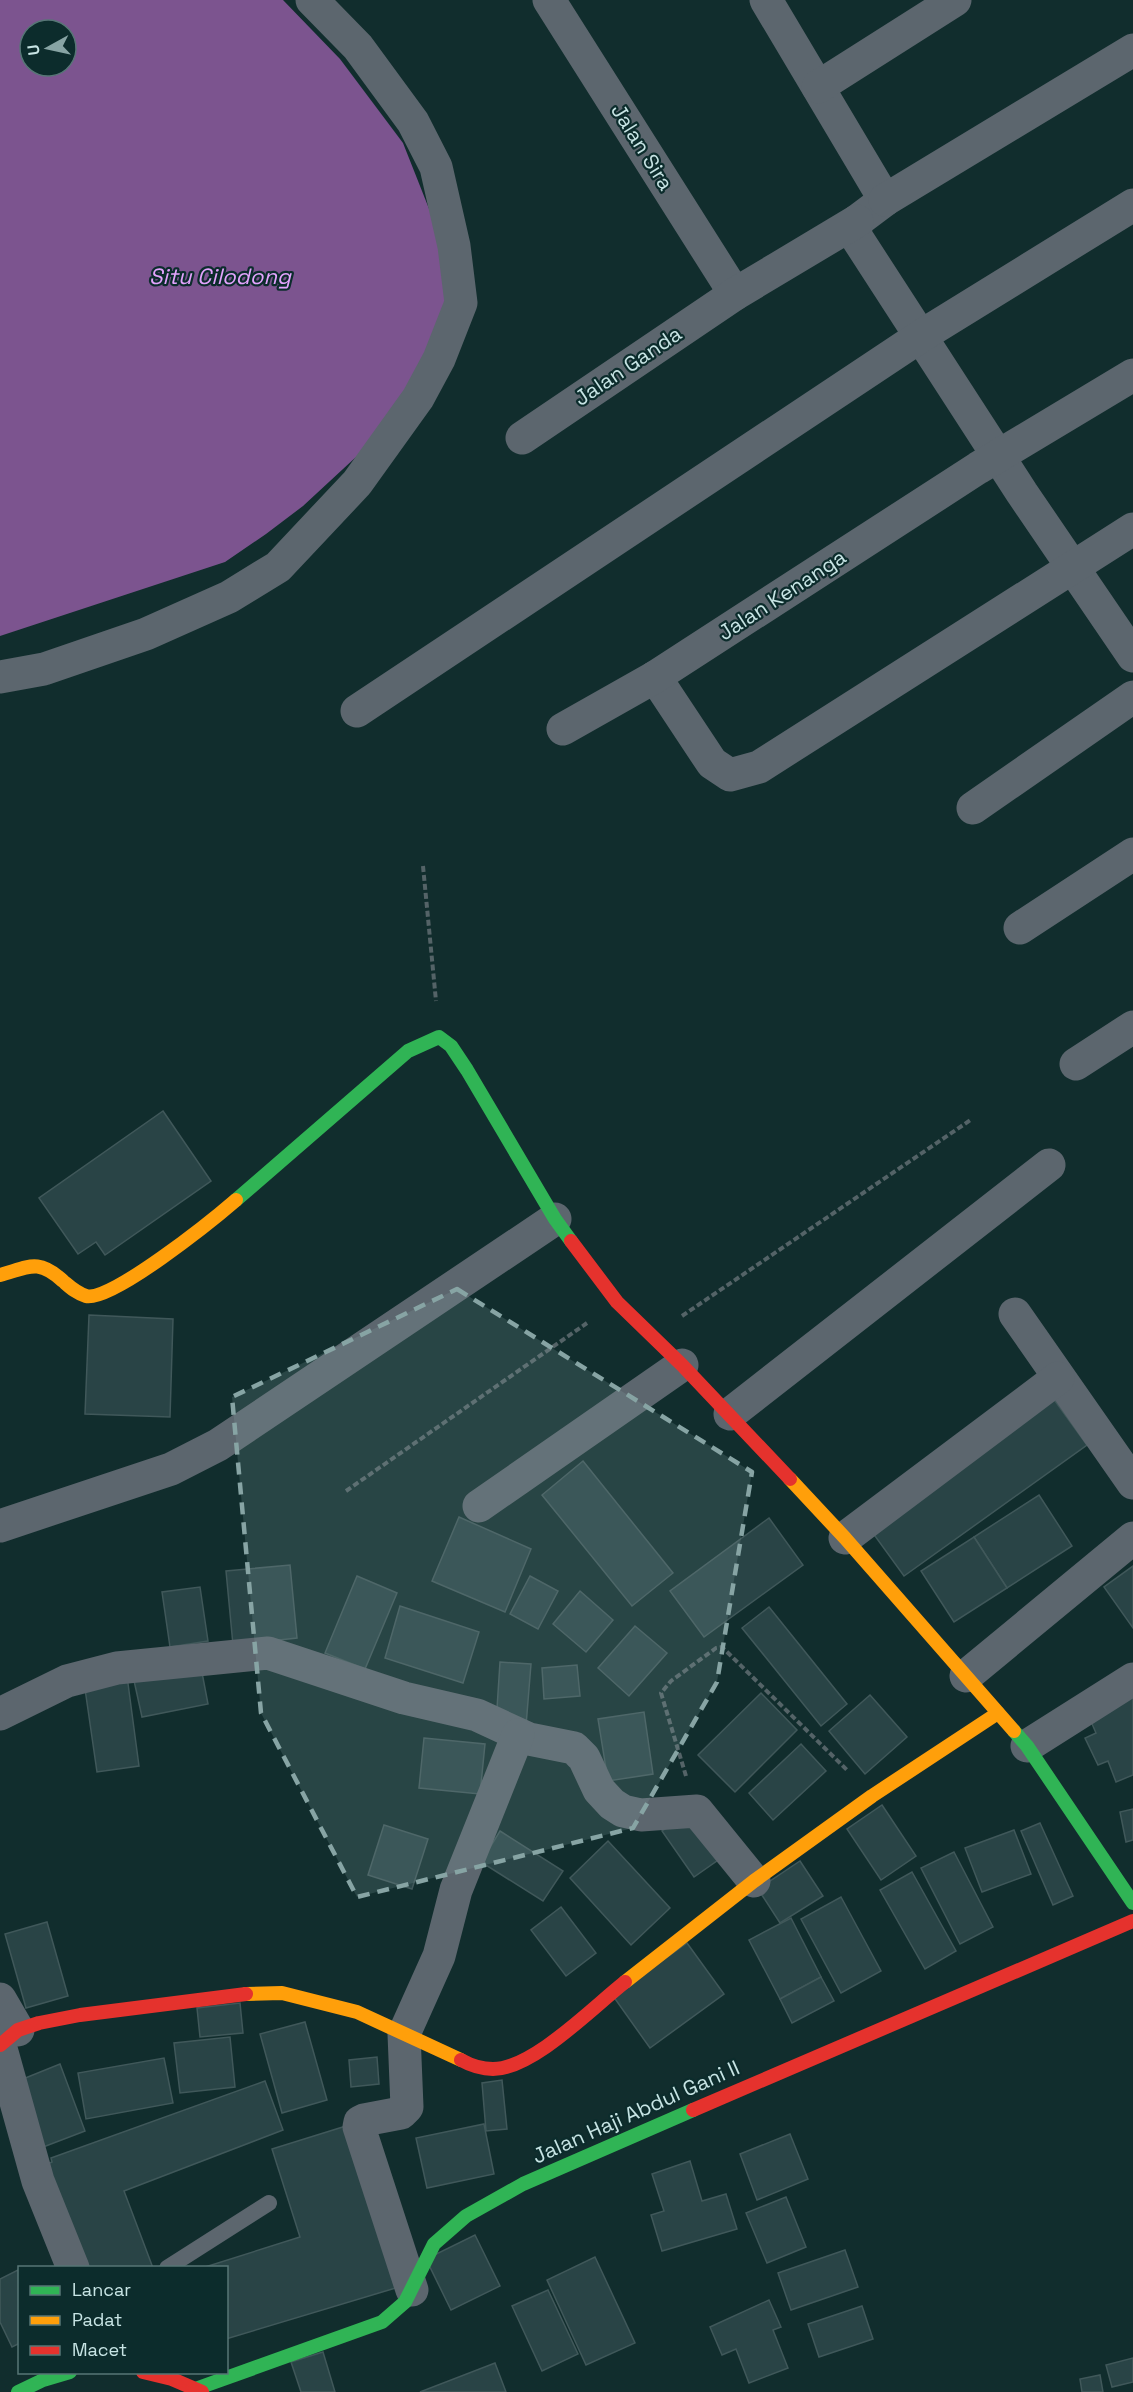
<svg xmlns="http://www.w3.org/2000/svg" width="1133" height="2392" viewBox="0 0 1133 2392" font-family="'Space Grotesk',sans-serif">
<rect width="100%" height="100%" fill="#112d2d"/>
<!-- water -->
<path fill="#7c548f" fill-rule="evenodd" d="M0,0h283l57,59 63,84 36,91 10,74 -66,124 -80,74 -37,28 -41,28 -225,74zM30,30h36v36h-36z"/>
<!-- building -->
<g fill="#294446" stroke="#40585a" stroke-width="1.5">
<path d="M163,1111l48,70 -106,74 -9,-13 -18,12 -39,-56z"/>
<path d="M89,1315l84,4 -3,98 -85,-3z"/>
<path d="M1050,1394l37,51 -183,131 -37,-51z"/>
<path d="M583,1461l90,112 -41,33 -90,-111z"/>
<path d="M1039,1495l33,51 -65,42 -33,-51z"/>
<path d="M459,1517l72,32 -26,63 -73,-31z"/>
<path d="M769,1518l34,47 -99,72 -34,-46z"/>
<path d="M974,1537l33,51 -53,34 -33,-51z"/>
<path d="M290,1565l7,73 -64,7 -7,-74z"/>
<path d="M1133,1566v62l-29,-41z"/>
<path d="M357,1576l40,17 -32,76 -40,-16z"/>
<path d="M530,1576l28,15 -20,38 -28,-15z"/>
<path d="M200,1587l8,54 -38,6 -8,-55z"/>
<path d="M580,1591l33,29 -27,32 -33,-28z"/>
<path d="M400,1606l79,26 -16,51 -78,-25z"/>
<path d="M769,1607l78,97 -26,22 -79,-98z"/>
<path d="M635,1626l32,27 -38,43 -31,-28z"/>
<path d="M200,1662l8,42 -66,13 -9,-41z"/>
<path d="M500,1662l31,2 -5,62 -30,-2z"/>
<path d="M577,1665l3,31 -36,3 -2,-31z"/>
<path d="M127,1676l12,90 -42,6 -13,-90z"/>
<path d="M761,1693l36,37 -62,62 -37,-37z"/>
<path d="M870,1695l37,42 -42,37 -36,-43z"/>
<path d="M1133,1695v80l-17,7 -8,-21 -10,4 -13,-27 11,-5 -10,-23z"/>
<path d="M644,1712l9,62 -45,7 -10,-62z"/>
<path d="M424,1738l61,6 -5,50 -61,-6z"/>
<path d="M801,1744l25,27 -53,49 -24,-27z"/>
<path d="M882,1805l34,51 -35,24 -34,-51z"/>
<path d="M1133,1809v31l-7,2 -6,-30z"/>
<path d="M689,1813l32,45 -27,19 -32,-46z"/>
<path d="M1040,1823l33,73 -20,9 -32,-74z"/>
<path d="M384,1825l44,14 -16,50 -44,-14z"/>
<path d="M1014,1830l17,44 -49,18 -17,-44z"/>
<path d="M500,1831l63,40 -20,30 -62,-39z"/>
<path d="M608,1841l62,67 -39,37 -61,-67z"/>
<path d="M954,1852l39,75 -33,17 -39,-76z"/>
<path d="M800,1861l23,35 -43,27 -22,-34z"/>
<path d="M912,1872l44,79 -31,18 -45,-79z"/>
<path d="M841,1897l40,74 -40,22 -40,-74z"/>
<path d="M561,1907l35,46 -30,23 -35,-46z"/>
<path d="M791,1918l30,59 -41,22 -31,-59z"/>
<path d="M47,1922l21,74 -42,12 -21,-74z"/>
<path d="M687,1943l37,51 -74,54 -37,-52z"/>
<path d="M821,1977l13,24 -42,22 -12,-24z"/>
<path d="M240,2003l3,30 -43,4 -3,-29z"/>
<path d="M305,2022l22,78 -45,13 -22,-79z"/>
<path d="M230,2037l5,50 -55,6 -6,-50z"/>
<path d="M377,2057l2,27 -28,3 -2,-27z"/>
<path d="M164,2058l9,45 -87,16 -8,-46z"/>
<path d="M60,2064l25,67 -47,18 -25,-66z"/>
<path d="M502,2080l5,49 -21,2 -4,-48z"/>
<path d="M265,2081l18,49 -159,61 29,77h-63l-48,-102 10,-4 -1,-4z"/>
<path d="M484,2124l10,50 -67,14 -11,-50z"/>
<path d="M346,2126l53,161 -173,52v-71h-24l98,-31 -28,-88z"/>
<path d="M790,2134l18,45 -51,21 -17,-46z"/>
<path d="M690,2161l12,40 24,-7 11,35 -75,22 -11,-36 13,-4 -12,-37z"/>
<path d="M786,2197l20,50 -39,16 -21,-50z"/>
<path d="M475,2235l25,51 -49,24 -25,-51z"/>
<path d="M845,2250l13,37 -67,23 -13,-37z"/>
<path d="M595,2257l40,86 -49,22 -39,-85z"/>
<path d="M20,2269v74l-8,4 -12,-25v-43z"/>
<path d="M548,2290l30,64 -36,17 -30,-65z"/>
<path d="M769,2300l12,27 -8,3 15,38 -39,15 -13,-34 -14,6 -12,-28z"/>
<path d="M862,2306l11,33 -54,18 -11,-33z"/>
<path d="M323,2352l12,40h-34l-10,-30z"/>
<path d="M1133,2358v24l-21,5 -6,-22z"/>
<path d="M495,2363l11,29h-86z"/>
<path d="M1100,2375l3,17h-21l-2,-13z"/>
</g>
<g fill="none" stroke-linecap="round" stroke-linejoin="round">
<!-- path -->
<g stroke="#546367" stroke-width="4" stroke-dasharray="6 3" stroke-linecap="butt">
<path d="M423,866l13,135"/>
<path d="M682,1316l290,-197"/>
<path d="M346,1491l241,-168"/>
<path d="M686,1776l-25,-83 10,-12 45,-33 6,-1 125,123"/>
</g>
<!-- lane -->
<path stroke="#5c666e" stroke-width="16" d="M167,2268l102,-65"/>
<!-- street -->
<g stroke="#5c666e" stroke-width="33">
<path d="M549,0l186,294"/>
<path d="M766,0l119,200 -28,21 -2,14 167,258 111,163"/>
<path d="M818,87l137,-87"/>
<path d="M885,200l248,-150"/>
<path d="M522,438l213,-144 122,-73"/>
<path d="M0,677l44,-8 102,-35 83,-37 49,-30 79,-84 61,-85 21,-39 22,-56 -7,-57 -18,-79 -23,-45 -55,-75 -46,-47"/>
<path d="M655,677l57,86 18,12 29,-8 374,-238"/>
<path d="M357,711l564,-375 212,-131"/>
<path d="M563,729l92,-52 323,-209 155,-93"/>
<path d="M973,808l160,-111"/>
<path d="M1020,928l113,-74"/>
<path d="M1076,1064l57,-37"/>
<path d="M1015,1314l118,169"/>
<path d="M730,1414l319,-249"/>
<path d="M479,1506l203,-141"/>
<path d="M0,1526l171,-57 47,-24 337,-226"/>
<path d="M845,1538l213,-160"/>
<path d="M966,1676l167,-138"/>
<path d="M0,1714l67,-33 50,-13 151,-15 136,45 73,17 52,24 45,9 10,10 15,32 13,14 11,7 18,4 56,-4 57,70"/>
<path d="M1027,1746l106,-67"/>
<path d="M0,1999l18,31"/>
<path d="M0,2045l38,136 35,87"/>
<path d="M412,2290l-53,-163 1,-5 4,-2 37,-7 6,-6 -3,-73 35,-78 17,-66 62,-155"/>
</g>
<!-- fast -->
<g stroke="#30b455" stroke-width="14">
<path d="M236,1200l172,-149 31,-14 12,9 16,24 88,149 16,22"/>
<path d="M1014,1731l13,15 106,157"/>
<path d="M198,2388l184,-66 23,-20 29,-58 32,-28 57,-32 170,-74"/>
<path d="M18,2392l25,-12 27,-8"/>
</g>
<!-- slow -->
<g stroke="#ff9f0a" stroke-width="14">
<path d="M0,1275c29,-8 38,-17 63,6 7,6 13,12 23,15 24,7 128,-77 150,-96"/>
<path d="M790,1479l55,59 169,193"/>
<path d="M625,1982l129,-101 118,-85 126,-83"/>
<path d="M246,1994l36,-1 75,19 104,48"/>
</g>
<!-- jam -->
<g stroke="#e5322d" stroke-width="14">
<path d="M571,1241l46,61 65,63 108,114"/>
<path d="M0,2045l18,-15 21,-7 41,-8 166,-21"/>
<path d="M461,2060c9,5 21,9 32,9 40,0 100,-62 132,-87"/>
<path d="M693,2110l440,-189"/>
<path d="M143,2372l29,7 30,13"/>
</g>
</g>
<!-- marked area -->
<path fill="#87a4a4" fill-opacity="0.2" stroke="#87a4a4" stroke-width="4.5" stroke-dasharray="12 8" stroke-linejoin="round" d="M457,1289l295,183 -35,210 -84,146 -276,69 -96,-184 -29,-316z"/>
<g text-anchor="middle" stroke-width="4.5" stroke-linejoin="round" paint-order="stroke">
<!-- street labels -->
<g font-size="21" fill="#c7e4e4" stroke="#0c2c2c">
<text transform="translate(642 147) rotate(58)" y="7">Jalan Sira</text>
<text transform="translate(628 366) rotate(-34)" y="7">Jalan Ganda</text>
<text transform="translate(782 595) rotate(-33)" y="7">Jalan Kenanga</text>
<text transform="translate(636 2112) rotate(-24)" y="7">Jalan Haji Abdul Gani II</text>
</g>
<!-- water labels -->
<g font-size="22" font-style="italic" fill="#e3a3fd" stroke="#0c2c2c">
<text x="220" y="284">Situ Cilodong</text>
</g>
</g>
<!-- legend -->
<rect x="18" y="2266" width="210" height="108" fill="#0c2c2c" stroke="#577676" stroke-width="1.5"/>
<rect x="30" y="2286" width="30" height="9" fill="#30b455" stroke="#577676" stroke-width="1.5"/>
<text x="72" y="2296" font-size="18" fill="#c7e4e4">Lancar</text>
<rect x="30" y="2316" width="30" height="9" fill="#ff9f0a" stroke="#577676" stroke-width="1.5"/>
<text x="72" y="2326" font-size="18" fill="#c7e4e4">Padat</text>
<rect x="30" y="2346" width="30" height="9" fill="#e5322d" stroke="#577676" stroke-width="1.5"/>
<text x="72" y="2356" font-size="18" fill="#c7e4e4">Macet</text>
<!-- north arrow -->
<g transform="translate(48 48) rotate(262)"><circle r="28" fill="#0c2c2c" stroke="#577676" stroke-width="1.5"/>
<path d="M0-4.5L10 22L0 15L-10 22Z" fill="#87a4a4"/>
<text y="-9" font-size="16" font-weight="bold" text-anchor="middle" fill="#c7e4e4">U</text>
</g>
</svg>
